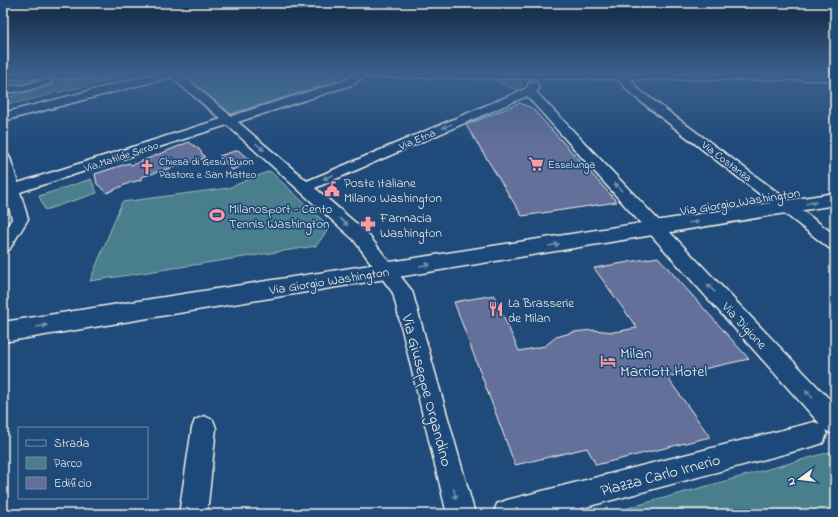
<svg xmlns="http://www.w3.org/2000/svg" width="838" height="517" viewBox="0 0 838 517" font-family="'Indie Flower',sans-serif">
<rect width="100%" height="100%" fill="#1f4a7a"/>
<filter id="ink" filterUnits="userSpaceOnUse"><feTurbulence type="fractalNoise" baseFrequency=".025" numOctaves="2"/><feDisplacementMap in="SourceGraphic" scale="8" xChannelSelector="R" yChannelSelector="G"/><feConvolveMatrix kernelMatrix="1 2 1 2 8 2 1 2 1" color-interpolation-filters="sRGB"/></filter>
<g filter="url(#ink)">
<!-- green -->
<g fill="#4a7e8c" stroke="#9fb8ba">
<path d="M187,74h148l4,3 -4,5 -109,33 -45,-39z"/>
<path d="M37,78l4,2 -6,4 -32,3v-8z"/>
<path d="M73,79l-23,16 -34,8 -13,1v-4c11,-6 22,-6 33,-10 13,-3 24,-10 37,-11z"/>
<path d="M77,79h39l-59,14z"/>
<path d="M496,80h24l2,5 -4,5h-2l-19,-8z"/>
<path d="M270,171l60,56 -14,19 -226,35 32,-79 106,-14z"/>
<path d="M91,179l6,14 -52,17 -6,-14z"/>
<path d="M830,452l5,1v61h-229z"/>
</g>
<!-- building -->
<g fill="#646f99" stroke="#f4f1e8">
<path d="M520,103l12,5 85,94 -95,14 -56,-91z"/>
<path d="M189,142l10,7 6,9 -64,19v3l-12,3 -22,10 -10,-9 -2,-10 34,-11 3,2z"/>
<path d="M238,150l14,12 -20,8 -13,-14z"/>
<path d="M658,257l91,102 -82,18 43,60 -114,28 -9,-17 -72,17 -61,-163 40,-7 25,56 26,-5 11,-9 18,-5 19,-2 21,2 23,-4 -43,-60z"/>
</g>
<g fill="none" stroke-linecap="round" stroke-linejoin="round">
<!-- minor casing -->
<g stroke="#f4f1e8" stroke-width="3">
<g id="minor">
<path d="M3,74h108l-5,3 -103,2z"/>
<path d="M155,74h26l50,42 115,-36 7,-6h482v6l-205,-1 8,10 197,146v15l-6,-2 -199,-155 -12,-14 -256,-2 -8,7 -116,38 69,59 218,-92 2,-2 2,-4h8l2,6 -3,3 299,313v30l-10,-5 2,4 -4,9 -9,3 -254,68h-67l4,-10 10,-4 307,-78 6,2 -293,-328 -212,92 51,44 46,59 63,223h-28l-54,-221 -39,-53 -127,-115 -207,67 8,27 -19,31 -6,2v-20l9,-13 -9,-34v-31l5,1 2,3 8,25 203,-64 -50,-42 -168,44v-8z"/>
<path d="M46,79l5,3 -1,2 -26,7 -21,2v-6l21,-2z"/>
<path d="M204,416l9,4 3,8 -9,86h-28l13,-86 3,-8z"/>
</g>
</g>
<!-- tertiary casing -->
<g stroke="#f4f1e8" stroke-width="3">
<path id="tertiary" d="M835,193v12l-832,137v-20z"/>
</g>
<!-- minor -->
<use href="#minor" fill="#1f4a7a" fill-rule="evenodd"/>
<!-- tertiary -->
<use href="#tertiary" fill="#1f4a7a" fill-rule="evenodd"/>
</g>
<!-- one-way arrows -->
<defs><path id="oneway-solid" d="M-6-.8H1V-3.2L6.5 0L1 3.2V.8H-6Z"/></defs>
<g fill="#748da6">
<use href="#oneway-solid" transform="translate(447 126) rotate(157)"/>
<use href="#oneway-solid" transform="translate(260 147) rotate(41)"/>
<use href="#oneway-solid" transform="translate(328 177) rotate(157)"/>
<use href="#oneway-solid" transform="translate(618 187) rotate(-133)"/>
<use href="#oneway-solid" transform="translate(811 203) rotate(-10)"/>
<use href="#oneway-solid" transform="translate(344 222) rotate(42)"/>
<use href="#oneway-solid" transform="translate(694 222) rotate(-9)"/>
<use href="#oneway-solid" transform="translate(554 245) rotate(-9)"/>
<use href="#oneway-solid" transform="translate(425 265) rotate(-9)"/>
<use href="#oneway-solid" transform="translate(711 288) rotate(-133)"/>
<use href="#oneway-solid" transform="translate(42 326) rotate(-9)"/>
<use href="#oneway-solid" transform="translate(809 394) rotate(-133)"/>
<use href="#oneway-solid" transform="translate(455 494) rotate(75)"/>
</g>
</g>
<!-- sky -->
<linearGradient id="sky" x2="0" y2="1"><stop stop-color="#112943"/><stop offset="0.5" stop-color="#3c608d"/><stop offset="1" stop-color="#3c608d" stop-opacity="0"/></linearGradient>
<rect width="838" height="147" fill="url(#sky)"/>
<!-- icons -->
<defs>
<g id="supermarket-bare" transform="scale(1.2)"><path d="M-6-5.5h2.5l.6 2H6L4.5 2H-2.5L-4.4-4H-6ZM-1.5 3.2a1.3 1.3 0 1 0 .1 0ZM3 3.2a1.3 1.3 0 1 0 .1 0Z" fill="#ff9aa2" stroke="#1f4a7a" stroke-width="2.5" paint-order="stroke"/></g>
<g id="church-bare" transform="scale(1.2)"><path d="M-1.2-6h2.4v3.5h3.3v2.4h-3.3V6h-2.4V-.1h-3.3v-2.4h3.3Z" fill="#ff9aa2" stroke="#1f4a7a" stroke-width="2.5" paint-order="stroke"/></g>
<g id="civic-bare" transform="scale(1.2)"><path d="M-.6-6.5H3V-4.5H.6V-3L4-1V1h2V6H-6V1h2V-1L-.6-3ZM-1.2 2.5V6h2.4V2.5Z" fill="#ff9aa2" stroke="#1f4a7a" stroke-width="2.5" paint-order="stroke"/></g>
<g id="stadium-bare" transform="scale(1.2)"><path d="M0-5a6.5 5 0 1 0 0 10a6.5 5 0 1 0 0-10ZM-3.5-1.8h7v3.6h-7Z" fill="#ff9aa2" stroke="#1f4a7a" stroke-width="2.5" paint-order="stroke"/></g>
<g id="pharmacy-bare" transform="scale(1.2)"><path d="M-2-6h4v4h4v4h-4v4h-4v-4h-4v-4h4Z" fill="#ff9aa2" stroke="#1f4a7a" stroke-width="2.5" paint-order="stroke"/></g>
<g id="restaurant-bare" transform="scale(1.2)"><path d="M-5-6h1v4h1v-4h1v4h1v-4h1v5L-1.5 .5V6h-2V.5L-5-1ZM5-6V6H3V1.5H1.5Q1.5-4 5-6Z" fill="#ff9aa2" stroke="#1f4a7a" stroke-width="2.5" paint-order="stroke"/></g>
<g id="hotel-bare" transform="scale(1.2)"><path d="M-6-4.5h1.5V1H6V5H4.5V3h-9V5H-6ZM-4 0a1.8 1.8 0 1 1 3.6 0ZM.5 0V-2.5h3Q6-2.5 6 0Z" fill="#ff9aa2" stroke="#1f4a7a" stroke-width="2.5" paint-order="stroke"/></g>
</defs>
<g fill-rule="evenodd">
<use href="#supermarket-bare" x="536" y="164"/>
<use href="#church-bare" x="147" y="167"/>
<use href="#civic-bare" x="332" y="189"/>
<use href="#stadium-bare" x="217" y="215"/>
<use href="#pharmacy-bare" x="368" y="224"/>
<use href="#restaurant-bare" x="496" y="309"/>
<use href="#hotel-bare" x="608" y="361"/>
</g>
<g text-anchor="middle" stroke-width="3.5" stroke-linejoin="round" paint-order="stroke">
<!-- far-street labels -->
<g font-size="11" fill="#f4f1e8" stroke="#1f4a7a">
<text transform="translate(417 139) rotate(-23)" y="4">Via Etna</text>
<text transform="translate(121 156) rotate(-18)" y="4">Via Matilde Serao</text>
<text transform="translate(727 161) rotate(37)" y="4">Via Costanza</text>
</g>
<!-- far-poi labels -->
<g font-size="11" fill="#f4f1e8" stroke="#1f4a7a" text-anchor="start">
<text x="159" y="165">Chiesa di Gesù Buon<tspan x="159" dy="13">Pastore e San Matteo</tspan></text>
<text x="548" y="168">Esselunga</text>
</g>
<!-- poi labels -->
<g font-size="13" fill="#f4f1e8" stroke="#1f4a7a" text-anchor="start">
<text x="344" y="187">Poste Italiane<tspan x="344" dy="15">Milano Washington</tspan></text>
<text x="229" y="213">Milanosport - Cento<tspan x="229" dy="15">Tennis Washington</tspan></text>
<text x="380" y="222">Farmacia<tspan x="380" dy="15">Washington</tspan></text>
<text x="508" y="307">La Brasserie<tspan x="508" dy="15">de Milan</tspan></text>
</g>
<!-- street labels -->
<g font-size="13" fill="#f4f1e8" stroke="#1f4a7a">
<text transform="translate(740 201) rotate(-9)" y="5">Via Giorgio Washington</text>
<text transform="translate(329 280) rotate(-9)" y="5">Via Giorgio Washington</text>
<text transform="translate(745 325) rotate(47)" y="5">Via Digione</text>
</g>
<!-- near-poi labels -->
<g font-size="16" fill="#f4f1e8" stroke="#1f4a7a" text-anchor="start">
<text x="620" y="358">Milan<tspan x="620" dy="18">Marriott Hotel</tspan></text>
</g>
<!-- near-street labels -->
<g font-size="16" fill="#f4f1e8" stroke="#1f4a7a">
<text transform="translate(428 390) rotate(75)" y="6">Via Giuseppe Organdino</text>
<text transform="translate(660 474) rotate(-15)" y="6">Piazza Carlo Irnerio</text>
</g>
</g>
<!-- margin -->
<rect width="838" height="517" fill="none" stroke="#1f4a7a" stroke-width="16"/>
<rect x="8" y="8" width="822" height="501" fill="none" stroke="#f4f1e8" stroke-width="1.5" filter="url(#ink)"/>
<!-- legend -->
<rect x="18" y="427" width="130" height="72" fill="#1f4a7a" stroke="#748da6"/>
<rect x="26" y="440" width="20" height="6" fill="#1f4a7a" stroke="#748da6"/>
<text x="54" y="447" font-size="12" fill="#f4f1e8">Strada</text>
<rect x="26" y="457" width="20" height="12" fill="#4a7e8c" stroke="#748da6"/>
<text x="54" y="467" font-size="12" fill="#f4f1e8">Parco</text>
<rect x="26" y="477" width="20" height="12" fill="#646f99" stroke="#748da6"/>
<text x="54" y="487" font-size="12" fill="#f4f1e8">Edificio</text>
<!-- north arrow -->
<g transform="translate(800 479) rotate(255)" stroke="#1f4a7a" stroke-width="3" paint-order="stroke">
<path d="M0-3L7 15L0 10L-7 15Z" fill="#f4f1e8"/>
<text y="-6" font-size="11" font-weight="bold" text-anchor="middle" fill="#f4f1e8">N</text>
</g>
</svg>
